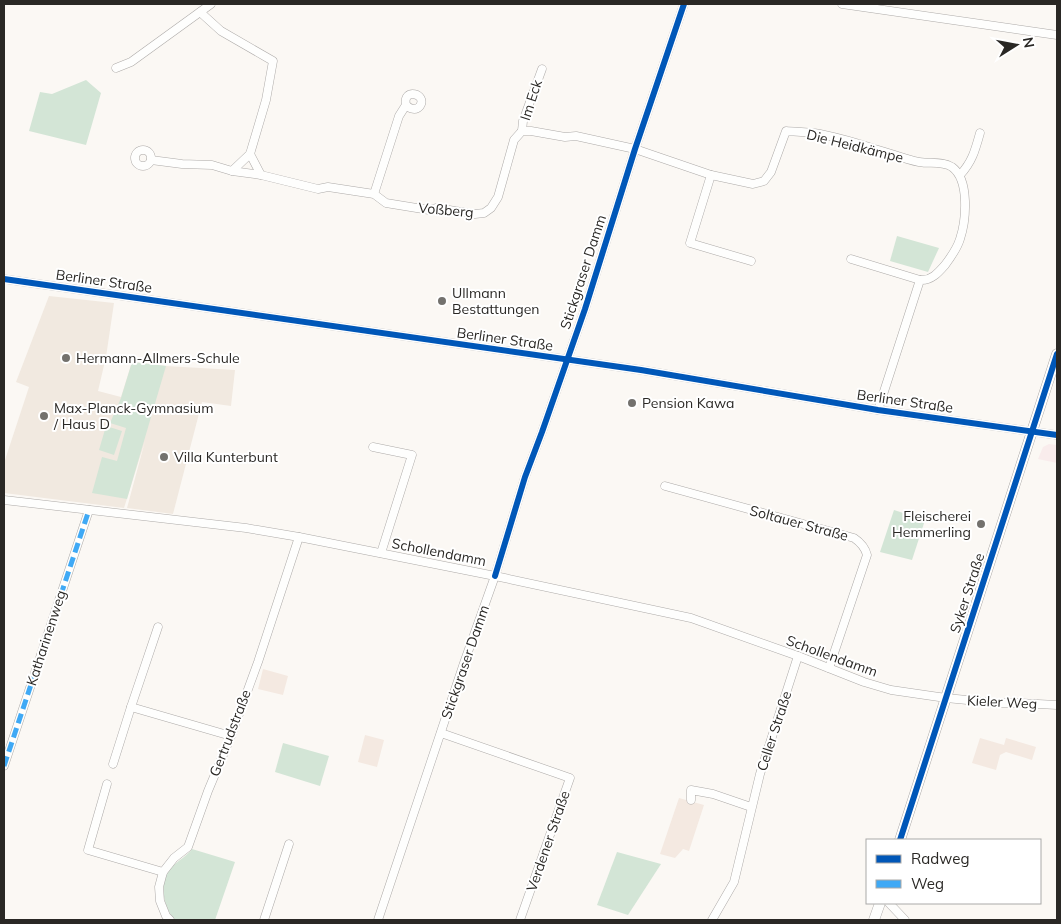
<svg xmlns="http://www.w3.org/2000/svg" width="1061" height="924" viewBox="0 0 1061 924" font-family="Mulish,sans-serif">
<rect width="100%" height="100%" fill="#fbf8f4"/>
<!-- commercial -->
<path fill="#f9ecec" d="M1049,444l8,1v18l-19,-4 5,-12z"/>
<!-- industrial -->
<g fill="#f4e9e1">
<path d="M263,669l25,7 -5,19 -25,-6z"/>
<path d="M365,735l19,5 -7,27 -19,-5z"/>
<path d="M980,738l24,7 2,-7 30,9 -4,13 -26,-8 -6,3 -4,15 -24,-7z"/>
<path d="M679,798l25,7 -15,46 -6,-2 -8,9 -15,-4z"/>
</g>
<!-- built -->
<path fill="#f1e9e0" d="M49,296l65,7 -8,54 -8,34 23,6 11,-35 34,4 69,4 -4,36 -29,-4 -29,112 -46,-6 18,-67 -21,67 -120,-15v-30l25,-76 -13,-5z"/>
<!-- green -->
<g fill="#d3e5d6">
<path d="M86,80l15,13 -15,52 -57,-14 11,-39 12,2z"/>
<path d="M897,236l42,12 -11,24 -38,-11z"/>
<path d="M132,362l34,4 -39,133 -35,-6 10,-36 15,4 9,-33 -16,-5 11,-25z"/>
<path d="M106,426l16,5 -8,24 -15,-5z"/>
<path d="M894,510l31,10 -13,40 -32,-8z"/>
<path d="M283,743l46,13 -9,30 -45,-14z"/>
<path d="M192,849l43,13 -20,58h-40c-13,-15 -17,-40 -1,-55 6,-6 13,-9 18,-16z"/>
<path d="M617,852l44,12 -33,51 -31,-10z"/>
</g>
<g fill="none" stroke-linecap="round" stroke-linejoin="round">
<!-- minor casing -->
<g stroke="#adaaa8" stroke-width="9">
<g id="minor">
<path d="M842,4l215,31"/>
<path d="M200,12l21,19 52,30 -7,39 -16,54 11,21 57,14 10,-2 46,7 12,9 43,7 7,-2 39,6 9,-1 7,-5 7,-11 16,-57 8,-9h9l34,6 11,-1 59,13 76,26 42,9 11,-3 7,-9 15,-41c11,1 23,1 34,3 19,4 37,9 55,15 15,4 29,10 44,13 11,2 23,-1 33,5 18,13 14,54 8,72 -3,10 -9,18 -15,26 -7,8 -14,16 -25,15l-42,130"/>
<path d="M116,68l15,-6 80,-58"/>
<path d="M522,131l1,-10 19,-52"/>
<circle cx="143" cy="158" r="8"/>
<path d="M151,160l31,4 30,1 20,6 29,4"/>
<path d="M232,171l18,-17"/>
<path d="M711,175l-21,68 61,18"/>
<path d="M960,175c12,-13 15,-24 20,-42"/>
<path d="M374,194l25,-78 7,-11c-4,-18 22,-11 14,1 -4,5 -10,3 -14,-1"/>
<path d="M851,259l69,21"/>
<path d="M4,279l637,91 237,40 179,25"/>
<path d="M373,447l39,8 -31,98"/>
<path d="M665,486l189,52c6,4 11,9 13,17l-38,113"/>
<path d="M4,500l242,28 53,9 196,39 196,42 107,38 66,26 27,8 55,8 21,2 27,3h25l38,2"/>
<path d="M131,707l100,29"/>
<path d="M441,733l129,45 -50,142"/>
<path d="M113,764l18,-57 27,-80"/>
<path d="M4,766l85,-256"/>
<path d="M107,784l-19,66 75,22"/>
<path d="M691,800v-10l22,4 38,13"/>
<path d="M889,903l16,17"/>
<path d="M170,920l-4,-4 -6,-15 -1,-14 4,-15 11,-14 14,-11 20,-56 23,-55 27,-74 41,-125"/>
<path d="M264,920l25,-76"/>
<path d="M378,920l86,-257 31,-87 30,-99 17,-45 43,-123 50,-160 49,-145"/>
<path d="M712,920l22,-38 26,-108 38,-118"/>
</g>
</g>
<!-- secondary casing -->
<g stroke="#adaaa8" stroke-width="11">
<g id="secondary">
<path d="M900,840l157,-486"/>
<path d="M874,920l6,-17"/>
</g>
</g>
<!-- minor -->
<use href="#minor" stroke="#fefefd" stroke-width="8"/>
<!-- secondary -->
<use href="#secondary" stroke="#fefefd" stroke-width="10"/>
<!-- quiet -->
<path stroke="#3fa9f5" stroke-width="5" stroke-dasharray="10 5" stroke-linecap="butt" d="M4,766l85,-256"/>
<!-- cycleway casing -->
<g stroke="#fff" stroke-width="9">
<g id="cycleway">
<path d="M4,279l637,91 237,40 179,25"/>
<path d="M495,576l30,-99 17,-45 43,-123 50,-160 49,-145"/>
<path d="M900,840l157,-486"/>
</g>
</g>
<!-- cycleway -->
<use href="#cycleway" stroke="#0057b8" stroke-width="6"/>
</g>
<!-- markers -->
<g fill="#73716d" stroke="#fff" stroke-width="2">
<circle cx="442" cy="301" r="5"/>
<circle cx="66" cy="358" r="5"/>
<circle cx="632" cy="403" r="5"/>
<circle cx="44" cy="416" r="5"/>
<circle cx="164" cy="457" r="5"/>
<circle cx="981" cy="524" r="5"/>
</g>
<g text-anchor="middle" stroke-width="4" stroke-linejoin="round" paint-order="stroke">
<!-- street labels -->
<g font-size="14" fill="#2a2825" stroke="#fff">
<text transform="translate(531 100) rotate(-72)" y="5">Im Eck</text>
<text transform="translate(855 146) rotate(14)" y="5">Die Heidkämpe</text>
<text transform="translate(446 210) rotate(5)" y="5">Voßberg</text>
<text transform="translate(583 272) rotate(-72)" y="5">Stickgraser Damm</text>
<text transform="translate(104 281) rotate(8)" y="5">Berliner Straße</text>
<text transform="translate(505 339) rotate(8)" y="5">Berliner Straße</text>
<text transform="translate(905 401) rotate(8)" y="5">Berliner Straße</text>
<text transform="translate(799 523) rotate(15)" y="5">Soltauer Straße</text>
<text transform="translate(439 552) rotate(11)" y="5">Schollendamm</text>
<text transform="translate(967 593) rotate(-72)" y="5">Syker Straße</text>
<text transform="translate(46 638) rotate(-72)" y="5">Katharinenweg</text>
<text transform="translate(832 656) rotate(20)" y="5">Schollendamm</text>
<text transform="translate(465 662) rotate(-71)" y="5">Stickgraser Damm</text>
<text transform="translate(1002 702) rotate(3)" y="5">Kieler Weg</text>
<text transform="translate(774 731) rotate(-72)" y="5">Celler Straße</text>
<text transform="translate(230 733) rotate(-69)" y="5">Gertrudstraße</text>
<text transform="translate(548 841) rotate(-71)" y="5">Verdener Straße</text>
</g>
<!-- poi labels -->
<g font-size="14" fill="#2a2825" stroke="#fff" text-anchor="start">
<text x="452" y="298">Ullmann<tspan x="452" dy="16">Bestattungen</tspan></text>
<text x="76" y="363">Hermann-Allmers-Schule</text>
<text x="642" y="408">Pension Kawa</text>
<text x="54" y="413">Max-Planck-Gymnasium<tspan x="54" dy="16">/ Haus D</tspan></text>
<text x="174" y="462">Villa Kunterbunt</text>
<text x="971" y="521" text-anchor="end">Fleischerei<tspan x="971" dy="16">Hemmerling</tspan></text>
</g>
</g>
<!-- border -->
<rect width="1061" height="924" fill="none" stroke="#2a2825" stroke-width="10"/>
<!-- legend -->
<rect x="866" y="839" width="175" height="65" fill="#ffffff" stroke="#aaa9a8"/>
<rect x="876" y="855" width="25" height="8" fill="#0057b8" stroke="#aaa9a8"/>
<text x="911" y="864" font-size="15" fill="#2a2825">Radweg</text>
<rect x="876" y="880" width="25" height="8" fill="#3fa9f5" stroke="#aaa9a8"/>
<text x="911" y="889" font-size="15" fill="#2a2825">Weg</text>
<!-- north arrow -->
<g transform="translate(1016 45) rotate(79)" stroke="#ffffff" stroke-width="4" paint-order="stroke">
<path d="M0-4L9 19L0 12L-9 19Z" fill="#2a2825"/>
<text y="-8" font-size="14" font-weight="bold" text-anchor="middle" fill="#2a2825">N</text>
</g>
</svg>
